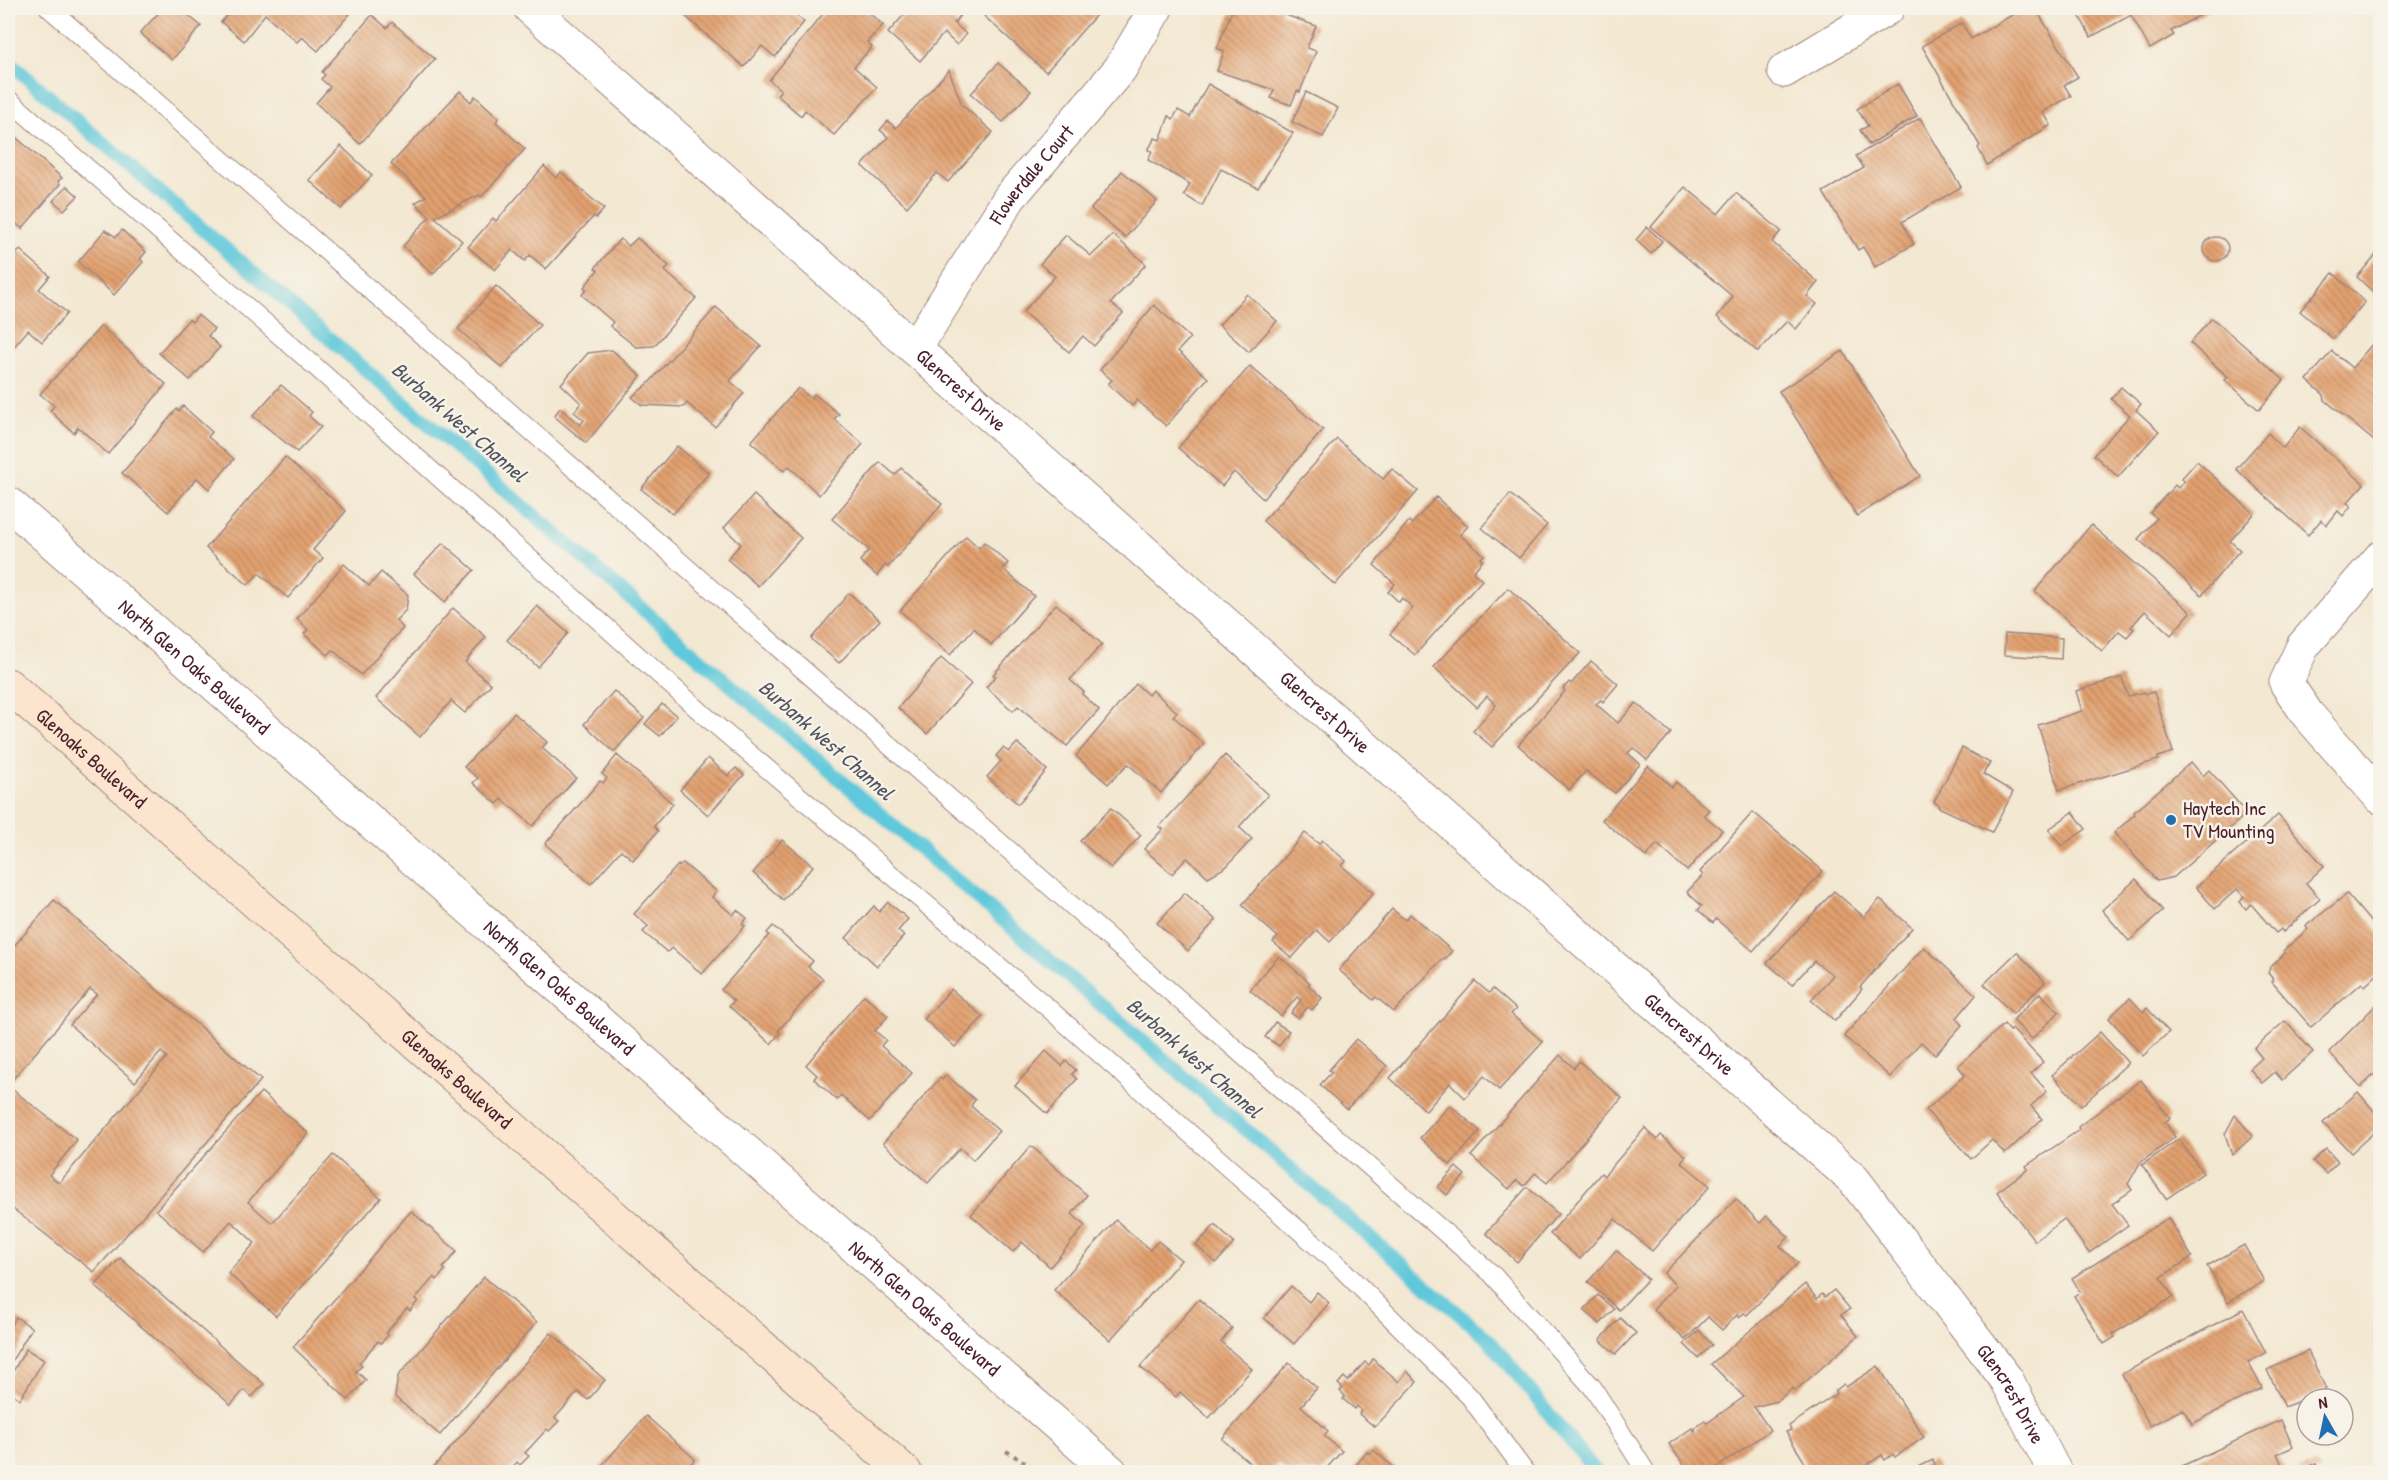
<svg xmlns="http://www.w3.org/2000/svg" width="2388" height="1480" viewBox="0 0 2388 1480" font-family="'Patrick Hand',sans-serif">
<defs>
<pattern id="building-back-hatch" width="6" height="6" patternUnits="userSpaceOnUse" patternTransform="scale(1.5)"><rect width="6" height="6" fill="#e2a170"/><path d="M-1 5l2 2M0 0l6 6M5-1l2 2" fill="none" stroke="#b9835c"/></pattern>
</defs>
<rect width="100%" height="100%" fill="#f7f3e8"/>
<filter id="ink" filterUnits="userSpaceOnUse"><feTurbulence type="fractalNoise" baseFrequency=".0167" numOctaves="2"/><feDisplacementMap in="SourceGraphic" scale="12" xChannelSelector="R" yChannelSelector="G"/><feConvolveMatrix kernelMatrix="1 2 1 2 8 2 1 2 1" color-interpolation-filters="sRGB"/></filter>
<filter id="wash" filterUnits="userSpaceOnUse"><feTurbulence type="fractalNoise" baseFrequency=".008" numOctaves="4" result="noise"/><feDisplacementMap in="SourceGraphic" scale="24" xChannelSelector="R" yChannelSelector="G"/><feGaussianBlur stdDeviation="1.35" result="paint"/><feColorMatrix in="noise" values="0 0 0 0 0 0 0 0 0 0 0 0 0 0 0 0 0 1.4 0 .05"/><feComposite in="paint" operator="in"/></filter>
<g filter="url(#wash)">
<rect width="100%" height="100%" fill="#f3e8d2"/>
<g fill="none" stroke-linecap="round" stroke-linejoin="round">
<!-- stream -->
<path stroke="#5fc8da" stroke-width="14" d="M8,61l1481,1279 107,132"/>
</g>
<g id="blocks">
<!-- building -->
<g fill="url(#building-back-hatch)">
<path d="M163,8h17l21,18 -29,34 -32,-27z"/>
<path d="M234,8h116l3,2 -35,41 -16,-14 -5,5 -32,-28 -21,27 -23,-19z"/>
<path d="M679,8h115l-3,3 13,11 -29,35 -13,-11 -18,21 -67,-58z"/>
<path d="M838,8h25l20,17 -16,17 5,5 -18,20 23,20 -43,48 -29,-25 -4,6 -24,-21 4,-5 -12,-10 58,-71 6,4z"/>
<path d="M910,8h46l6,5 -8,10 12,11 -9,11 -13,-12 -24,28 -32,-28z"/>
<path d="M980,8h108l8,7 -50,57 -62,-56 1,-4z"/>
<path d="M1233,8h49l-2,5 36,13 -9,22 9,3 -16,41 -3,-1 -6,14 -20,-7 3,-8 -57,-19 7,-20 -7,-3z"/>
<path d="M2024,8h11l43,69 -14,8 7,11 -28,16 8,13 -64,40 -9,-17 2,-2 -58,-100 40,-23 9,16z"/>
<path d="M2075,8h138l-42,23 3,4 -24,14 -19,-34 -40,22z"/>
<path d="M372,15l15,13 5,-6 43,37 -75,85 -44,-41 14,-16 -9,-8 4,-4 -3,-3z"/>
<path d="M998,63l33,28 -28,31 -32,-28z"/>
<path d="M949,70l13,35 31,27 -45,50 -11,-9 -30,34 -45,-41 26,-29 -8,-7 8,-9 8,7z"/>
<path d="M1208,84l85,49 -35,55 -37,-19 -19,37 -18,-11 6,-11 -42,-24 4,-9 -4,-1 7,-12 5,2 9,-24 4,3 5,-9 12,7z"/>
<path d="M1898,84l19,32 -48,29 -9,-15 8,-4 -11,-17z"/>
<path d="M460,91l11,11 4,-6 24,22 -3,4 29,27 -44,48 -2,-2 -44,22 27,24 -29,33 -30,-28 27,-30 -15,-13 11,-7 -35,-32z"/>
<path d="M1306,92l32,16 -15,29 -31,-15z"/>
<path d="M1920,118l41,69 -59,35 12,22 -39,23 -12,-20 -5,3 -35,-58 41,-24 -8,-12z"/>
<path d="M10,132l52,46 -4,3 2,3 -38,45 -14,-13v-81z"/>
<path d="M341,146l31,29 -31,34 -32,-29z"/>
<path d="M544,166l12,12 5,-6 43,37 -8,9 -2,-2 -48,53 -16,-14 -5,6 -13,-11 -17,20 -27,-23 25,-29 3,3z"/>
<path d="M1122,171l35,30 -32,37 -34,-29z"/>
<path d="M67,186l11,10 -14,14 -11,-9z"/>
<path d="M1685,187l33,27 18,-21 45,38 -9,11 46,40 -11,14 10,8 -21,25 -9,-8 -29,31 -41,-35 16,-20 -82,-70z"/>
<path d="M1647,227l15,14 -11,13 -15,-14z"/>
<path d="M105,230l11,7 6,-7 24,22 -6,7 3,3 -29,33 -36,-33z"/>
<path d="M1066,235l25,21 22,-21 33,29 -35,39 12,10 -29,33 -11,-10 -14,16 -46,-40 32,-36 -15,-12z"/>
<circle cx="2216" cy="249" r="12"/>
<path d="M637,238l32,28 -4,5 31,27 -42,48 -18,1 -26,-21 3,-4 -31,-27 5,-6 -3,-2 14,-17 -3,-2 25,-29 9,7z"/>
<path d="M20,250l30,26 -11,13 28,24 -25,29 -14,-12 -20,24v-92z"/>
<path d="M2380,250v48l-23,-21z"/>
<path d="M2333,273l32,29 -32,37 -33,-28z"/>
<path d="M496,286l44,39 -38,43 -44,-39z"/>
<path d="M1247,294l30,27 -28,31 -30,-27z"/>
<path d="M1154,305l36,33 -12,13 30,27 -42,48 -29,-26 -5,6 -24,-22 4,-4 -12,-10z"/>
<path d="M716,307l45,39 -31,35 14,12 -29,34 -28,-24 -3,4 -42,-2 -10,-8 17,-14z"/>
<path d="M198,315l16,14 -6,7 12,11 -30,33 -31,-27 30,-34 3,3z"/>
<path d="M2212,318l72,62 -25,30 -34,-30 3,-3 -38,-34z"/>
<path d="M101,326l65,58 -58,70 -30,-27 -4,6 -24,-22 4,-5 -14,-12z"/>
<path d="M2378,337l2,3v106l-55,-46 -1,-5 -17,-15 25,-29 20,17z"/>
<path d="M612,350l29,26 -55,67 -32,-27 6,-8 20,17 4,-5 -10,-8 7,-9 -20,-19 27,-31z"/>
<path d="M1843,351l77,125 -63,40 -78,-125z"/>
<path d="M1250,366l73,64 -60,69 -29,-27 -12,14 -44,-38z"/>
<path d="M281,385l31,27 -3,4 12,11 -24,25 -44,-36z"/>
<path d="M2121,387l20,17 -5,6 23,21 -41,46 -24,-22 36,-40 -19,-16z"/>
<path d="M798,388l13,10 3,-4 25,20 -5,5 29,25 -44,51 -30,-29 -5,5 -33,-29z"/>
<path d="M183,406l29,26 -4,5 26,22 -25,30 -12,-11 -29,34 -46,-39 55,-64 2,2z"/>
<path d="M2300,427l64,57 -17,19 4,3 -8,10 -5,-5 -11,14 -6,-5 -13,15 -72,-66 32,-36 15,15z"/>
<path d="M1337,439l46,40 9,-10 26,22 -83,94 -72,-64z"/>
<path d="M677,446l32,27 -36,41 -32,-25z"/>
<path d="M285,457l61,54 -33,39 10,8 -35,40 -29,-25 -11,12 -42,-37z"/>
<path d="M2197,461l57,53 -24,27 10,9 -38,45 -64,-56 19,-21 -7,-5 25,-28 3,3 6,-7 -3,-2z"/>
<path d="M880,462l15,13 6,-7 41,36 -54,63 -3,-2 -8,11 -17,-15 9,-11 -37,-31z"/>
<path d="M1510,494l37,31 -28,33 -37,-30z"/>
<path d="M754,495l47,43 -43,48 -31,-27 14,-15 -17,-16z"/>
<path d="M1436,497l32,29 -8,9 24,20 -3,3 2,2 -10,12 9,8 -67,75 -25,-21 23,-26 -11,-10 -3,4 -11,-10 7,-8 -21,-19 35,-44 3,3z"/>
<path d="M2091,525l100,87 -20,23 -26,-24 -14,16 3,2 -7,8 -8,-6 -17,20 -67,-60z"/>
<path d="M966,536l13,12 5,-6 24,21 -5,6 31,27 -43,49 -17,-17 -24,27 -50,-44z"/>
<path d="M443,543l31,27 -29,32 -31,-28z"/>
<path d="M344,564l25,22 12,-14 27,23 -2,15 -10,10 7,8 -42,47 -28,-25 -5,5 -24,-21 4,-4 -11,-11z"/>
<path d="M1508,588l72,65 -88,94 -19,-16 23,-26 -9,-9 -10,11 -43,-40z"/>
<path d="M849,593l31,27 -41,43 -28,-24z"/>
<path d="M1056,604l46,40 -32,36 14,12 -2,2 17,16 -32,36 -49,-40 -5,5 -27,-24 10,-11 -3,-1z"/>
<path d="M537,606l31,27 -30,34 -31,-27z"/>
<path d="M453,608l33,29 -21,25 26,22 -26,29 -14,-12 -31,36 -44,-39z"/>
<path d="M2005,634l57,4 -1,21 -57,-4z"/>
<path d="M941,658l30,26 -44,50 -29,-26z"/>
<path d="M1591,661l27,23 -15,18 -2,-2 -5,4 22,19 18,-20 35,30 -24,27 -14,-12 -5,5 12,11 -25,29 -29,-22 -17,19 -51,-45 47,-54 -2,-2 6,-7 2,2z"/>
<path d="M2122,677l6,19 17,-4 1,2 8,-2 19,60 -15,5v3l-99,30 -21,-65 44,-14 -6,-20z"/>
<path d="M1136,684l12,11 4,-5 25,22 -4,4 31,28 -43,49 -33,-29 -20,20 -32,-28z"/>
<path d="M614,691l30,27 -30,34 -30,-28z"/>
<path d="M662,704l15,12 -17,20 -15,-12z"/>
<path d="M514,713l33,29 -5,6 34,30 -43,48 -31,-27 -5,5 -24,-21 5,-5 -14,-11z"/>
<path d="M1017,743l30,27 -29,34 -31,-27 14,-16 -5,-5 7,-8 6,4z"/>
<path d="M1962,748l28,15 -7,11 30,18 -21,40 -54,-25 1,-2 -5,-3z"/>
<path d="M617,755l56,49 -19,22 4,5 -25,29 -12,-10 -30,34 -46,-40 55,-63 3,2 4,-5 -5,-4z"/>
<path d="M1225,755l43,40 -29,32 13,12 -26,28 -18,10 -21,-19 -15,16 -28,-25 19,-20 -4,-2z"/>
<path d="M708,758l20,18 8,-8 8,7 -36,40 -28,-25z"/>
<path d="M2191,762l12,14 6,-6 38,43 -73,64 -17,4 -43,-48 21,-19 -1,-2z"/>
<path d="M1648,766l24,21 4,-5 33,28 -5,5 18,15 -35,41 -30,-27 -11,13 -44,-37z"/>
<path d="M1111,808l30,27 -30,33 -31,-27z"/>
<path d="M1753,812l70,59 -70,80 -37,-32 -3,4 -15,-13 4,-4 -15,-14 16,-17 -3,-3z"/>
<path d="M2073,812l13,17 -25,17 -12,-17z"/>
<path d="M2278,815l46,51 -18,17 14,16 -37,33 -2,-3 -5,4 -25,-29 -5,5 -6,-7 4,-5 -7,-8 -22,20 -19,-22z"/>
<path d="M1305,833l14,11 3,-4 24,21 -4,5 31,27 -43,49 -13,-12 -25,28 -19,-16 5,-5 -36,-32z"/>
<path d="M782,840l31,26 -30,34 -30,-27z"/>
<path d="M683,863l33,28 -4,6 21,18 4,-5 10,8 -5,6 3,2 -43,48 -30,-26 -5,4 -24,-20 5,-6 -14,-12 44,-49 1,2z"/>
<path d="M2136,879l27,32 -34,30 -27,-31z"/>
<path d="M1834,891l30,26 16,-18 32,29 -52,59 2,2 -27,32 -24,-21 22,-25 -19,-14 -22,24 -25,-22z"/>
<path d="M1185,893l31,27 -28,31 -31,-28z"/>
<path d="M2347,894l33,39v39l-15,14 -3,-3 -51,44 -39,-45 2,-2 -6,-7 2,-5 15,-15 -1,-3 24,-21 -2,-3z"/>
<path d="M54,900l207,180 -167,192 -86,-67v-109l5,-6 64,50 -28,35 10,8 108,-126 -6,-5 -26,30 -65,-57 27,-31 -7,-5 -82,96v-132z"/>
<path d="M888,902l20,17 -10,12 6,5 -27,30 -31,-28 28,-32 5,6z"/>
<path d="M1392,909l13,11 5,-6 42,37 -8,9 -2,-1 -48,53 -18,-15 -3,3 -34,-30z"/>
<path d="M773,926l40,35 -5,6 15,12 -45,52 2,2 -9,11 -42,-38 5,-5 -13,-11 48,-55 -2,-2z"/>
<path d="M1924,947l52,48 -20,24 6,6 -27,30 -14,-13 -31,35 -46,-41z"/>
<path d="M2017,952l28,30 -32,32 -29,-30z"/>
<path d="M1279,956l31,27 -2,2 14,13 -10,12 -4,-3 -10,11 -7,-5 10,-13 -4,-3 -16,19 -31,-26z"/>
<path d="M1475,981l14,12 4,-4 23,20 -5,5 32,28 -44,48 -15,-14 -19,22 -15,-15 -24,28 -36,-33z"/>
<path d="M951,989l32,28 -28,30 -31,-28z"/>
<path d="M2040,993l19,19 -27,27 -19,-19z"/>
<path d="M864,995l24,21 -13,15 11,9 -5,6 31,27 -42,48 -29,-26 -4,5 -23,-21 3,-4 -11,-10z"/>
<path d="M2130,998l13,14 4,-4 22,24 -26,24 -34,-38z"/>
<path d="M2380,1001v68l-19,18 -32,-35z"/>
<path d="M2285,1021l28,31 -31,28 -7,-8 -13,11 -12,-14 12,-11 -8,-10z"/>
<path d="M1275,1022l14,9 -10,15 -14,-9z"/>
<path d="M2004,1024l6,7 2,-2 31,33 -12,11 16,18 -16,15 11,13 -37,35 -13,-14 -21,19 -45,-49 39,-35 -7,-9z"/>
<path d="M2100,1032l28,31 -47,43 -29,-31z"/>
<path d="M1356,1039l31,27 -40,43 -27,-24 12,-13 -3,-2z"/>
<path d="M1046,1051l16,15 4,-5 10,9 -4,4 5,5 -30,35 -32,-28z"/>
<path d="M1560,1055l14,13 5,-7 43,37 -75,85 -12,-10 -11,13 -7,-6 -8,9 -38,-33z"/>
<path d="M946,1075l29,25 -4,6 28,25 -26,29 -13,-12 -32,35 -45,-40 57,-65 2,2z"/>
<path d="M2141,1080l29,38 -5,4 10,15 -35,26 -12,21 4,6 -20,14 16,21 -39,28 -25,-34 -29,22 -38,-49 31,-23 -2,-3 53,-36 -1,-3z"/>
<path d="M261,1092l47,41 -60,69 24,21 61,-68 48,43 -105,118 -48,-43 27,-30 -24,-22 -28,31 -47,-42z"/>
<path d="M2358,1092l22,26v9l-29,26 -28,-30z"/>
<path d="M1450,1105l30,26 -30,34 -30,-27z"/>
<path d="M2235,1115l18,21 -21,19 -7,-21z"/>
<path d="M1645,1128l12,12 4,-5 25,21 -5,6 29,24 -58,65 -37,-32 -35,40 -30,-25 51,-61 3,3z"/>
<path d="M2179,1139l24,34 -37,26 -24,-34z"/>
<path d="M1031,1146l56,49 -15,19 13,12 -35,41 -28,-25 -9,10 -42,-37z"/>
<path d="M2326,1149l12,13 -12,12 -13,-13z"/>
<path d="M1456,1167l9,8 -18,20 -9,-8z"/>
<path d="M1527,1187l31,27 -41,48 -31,-29z"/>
<path d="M1736,1199l24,24 7,-7 22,21 -9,9 18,17 -51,52 -3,-2 -5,5 -2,-3 -15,15 -14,-13 -23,23 -32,-31 23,-23 -12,-13z"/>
<path d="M411,1211l46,40 -14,17 2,2 -8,10 -3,-3 -19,22 3,2 -8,10 -3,-3 -21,25 2,2 -7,8 -3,-2 -19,22 3,3 -6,5 10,9 -18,20 -55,-53z"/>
<path d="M2168,1218l24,39 -31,20 12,20 -60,37 2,3 -11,7 -30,-48 6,-4 -8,-14z"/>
<path d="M1116,1220l34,30 8,-9 23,19 -71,80 -56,-50z"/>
<path d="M1215,1225l19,18 -18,20 -20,-18z"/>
<path d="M2244,1245l20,36 -36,21 -21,-36z"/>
<path d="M1616,1250l32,29 -29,31 -31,-28z"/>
<path d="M120,1258l144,126 -12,13 -8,-7 -13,15 -136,-119z"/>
<path d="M484,1277l53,45 -97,113 -45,-38 3,-21z"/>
<path d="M1805,1284l12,15 5,-5 3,3 9,-7 16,19 -9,6 17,21 -63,55 -2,-3 -16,13 -23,6 16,23 -59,42h-22l-20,-28 23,-16 3,3v-3l9,-7 3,2 37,-26 -33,-33z"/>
<path d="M1291,1286l18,16 8,-10 12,11 -35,41 -30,-26z"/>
<path d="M1598,1295l16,14 -14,15 -16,-14z"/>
<path d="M1199,1299l33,29 -11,14 31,27 -43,49 -29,-26 -4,5 -36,-30z"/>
<path d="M2243,1309l23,44 -18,9 14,26 -70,36 -9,-15 -33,17 -28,-52z"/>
<path d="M16,1317l16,11 -24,39v-37z"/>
<path d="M1620,1318l16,15 -20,21 -16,-14z"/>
<path d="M1699,1330l13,15 -14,13 -14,-14z"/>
<path d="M551,1333l54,47 -17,20 -10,-8 -23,26 4,3 -10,10 -2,-2 -22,24 4,3 -9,9 -3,-3 -9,10h-72l-4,-3z"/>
<path d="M26,1349l18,11 -24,39 -12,-8v-11z"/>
<path d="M2308,1351l18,38 -41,18 -18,-37z"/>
<path d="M1373,1359l26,23 8,-11 10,11 -42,45 -16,-13 2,-4 -4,-4 -2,3 -12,-10 2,-3 -5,-5 3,-3 -5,-4 6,-7 4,4 17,-19 4,3z"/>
<path d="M1289,1363l28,25 -16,18 27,25 -4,5 18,15 -19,21h-36l-10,-8 -8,8h-9l-38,-33z"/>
<path d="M1878,1366l46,71 -29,20 -2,-3 -8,6 -3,-5 -26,17h-7l-2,-3 -4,3h-24l-3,-4 -3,2 -4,-5 -2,1 -21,-34 5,-2 -2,-4 47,-32 -1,-3 9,-7 2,3z"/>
<path d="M646,1416l49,43 -12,13h-87z"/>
<path d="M2281,1420l12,27 -16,7 9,18h-117z"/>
<path d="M1373,1450l27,22h-50l17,-20 2,2z"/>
<path d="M1933,1460l6,12h-31z"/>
<path d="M2316,1463l5,9h-25z"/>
</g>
</g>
</g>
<g filter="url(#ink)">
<use href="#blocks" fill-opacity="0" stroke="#9e847e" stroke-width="1.5"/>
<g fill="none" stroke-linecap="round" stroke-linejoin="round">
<!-- lane casing -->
<g stroke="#9e847e" stroke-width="20">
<g id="lane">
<path d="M49,8l1443,1266 101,114 53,84"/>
<path d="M8,99l301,262 402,360 336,286 290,257 133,133 55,75"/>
</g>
</g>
<!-- street casing -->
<g stroke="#9e847e" stroke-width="35">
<g id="street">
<path id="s1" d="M530,8l1324,1172 153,200 48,92"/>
<path d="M1784,71l104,-63"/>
<path id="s2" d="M916,347l94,-150 110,-128 36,-61"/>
<path id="s3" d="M8,503l1103,969"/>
<path d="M2380,558l-77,88 -17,37 22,32 72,82"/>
</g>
</g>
<!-- secondary casing -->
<g stroke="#9e847e" stroke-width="35">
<g id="secondary">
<path id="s4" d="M8,685l897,787"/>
</g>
</g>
<!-- path -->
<path stroke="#9e847e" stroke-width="4" stroke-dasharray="4.5 4.5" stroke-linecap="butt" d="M1006,1451l35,21"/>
<!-- lane -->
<use href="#lane" stroke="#fff" stroke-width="18"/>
<!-- street -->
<use href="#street" stroke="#fff" stroke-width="33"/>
<!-- secondary -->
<use href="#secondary" stroke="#fce5cf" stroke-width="33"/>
</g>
</g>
<!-- markers -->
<circle fill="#1f6fb2" stroke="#f7f3e8" stroke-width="2" cx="2171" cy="820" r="6"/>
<g text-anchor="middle" stroke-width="5" stroke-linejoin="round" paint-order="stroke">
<!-- street labels -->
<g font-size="20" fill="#4a1f2b" stroke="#f7f3e8">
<text dy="7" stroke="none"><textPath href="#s2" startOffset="208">Flowerdale Court</textPath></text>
<text dy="7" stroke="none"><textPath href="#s1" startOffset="576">Glencrest Drive</textPath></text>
<text dy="7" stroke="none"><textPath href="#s3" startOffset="248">North Glen Oaks Boulevard</textPath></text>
<text dy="7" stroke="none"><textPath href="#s1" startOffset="1062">Glencrest Drive</textPath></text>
<text dy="7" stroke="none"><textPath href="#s4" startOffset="111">Glenoaks Boulevard</textPath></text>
<text dy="7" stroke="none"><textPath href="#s3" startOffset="734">North Glen Oaks Boulevard</textPath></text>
<text dy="7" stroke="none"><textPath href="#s1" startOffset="1548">Glencrest Drive</textPath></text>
<text dy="7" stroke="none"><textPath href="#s4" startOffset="597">Glenoaks Boulevard</textPath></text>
<text dy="7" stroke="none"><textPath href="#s3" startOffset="1220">North Glen Oaks Boulevard</textPath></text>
<text dy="7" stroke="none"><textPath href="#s1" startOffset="2034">Glencrest Drive</textPath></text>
</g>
<!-- poi labels -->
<g font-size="20" fill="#4a1f2b" stroke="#f7f3e8" text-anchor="start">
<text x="2183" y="815">Haytech Inc<tspan x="2183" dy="23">TV Mounting</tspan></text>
</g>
<!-- water labels -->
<g font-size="21" font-style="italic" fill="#505260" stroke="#f7f3e8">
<text transform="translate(459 422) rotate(41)" y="7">Burbank West Channel</text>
<text transform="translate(826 740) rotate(41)" y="7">Burbank West Channel</text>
<text transform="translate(1194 1058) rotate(41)" y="7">Burbank West Channel</text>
</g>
</g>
<!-- margin -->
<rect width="2388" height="1480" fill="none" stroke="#f7f3e8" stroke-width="30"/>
<!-- north arrow -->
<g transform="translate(2325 1417) rotate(351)"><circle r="28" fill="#f7f3e8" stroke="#b29e9c" stroke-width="1.5"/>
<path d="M0-4.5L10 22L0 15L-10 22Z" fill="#1f6fb2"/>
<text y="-9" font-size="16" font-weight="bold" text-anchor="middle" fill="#4a1f2b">N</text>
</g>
</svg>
